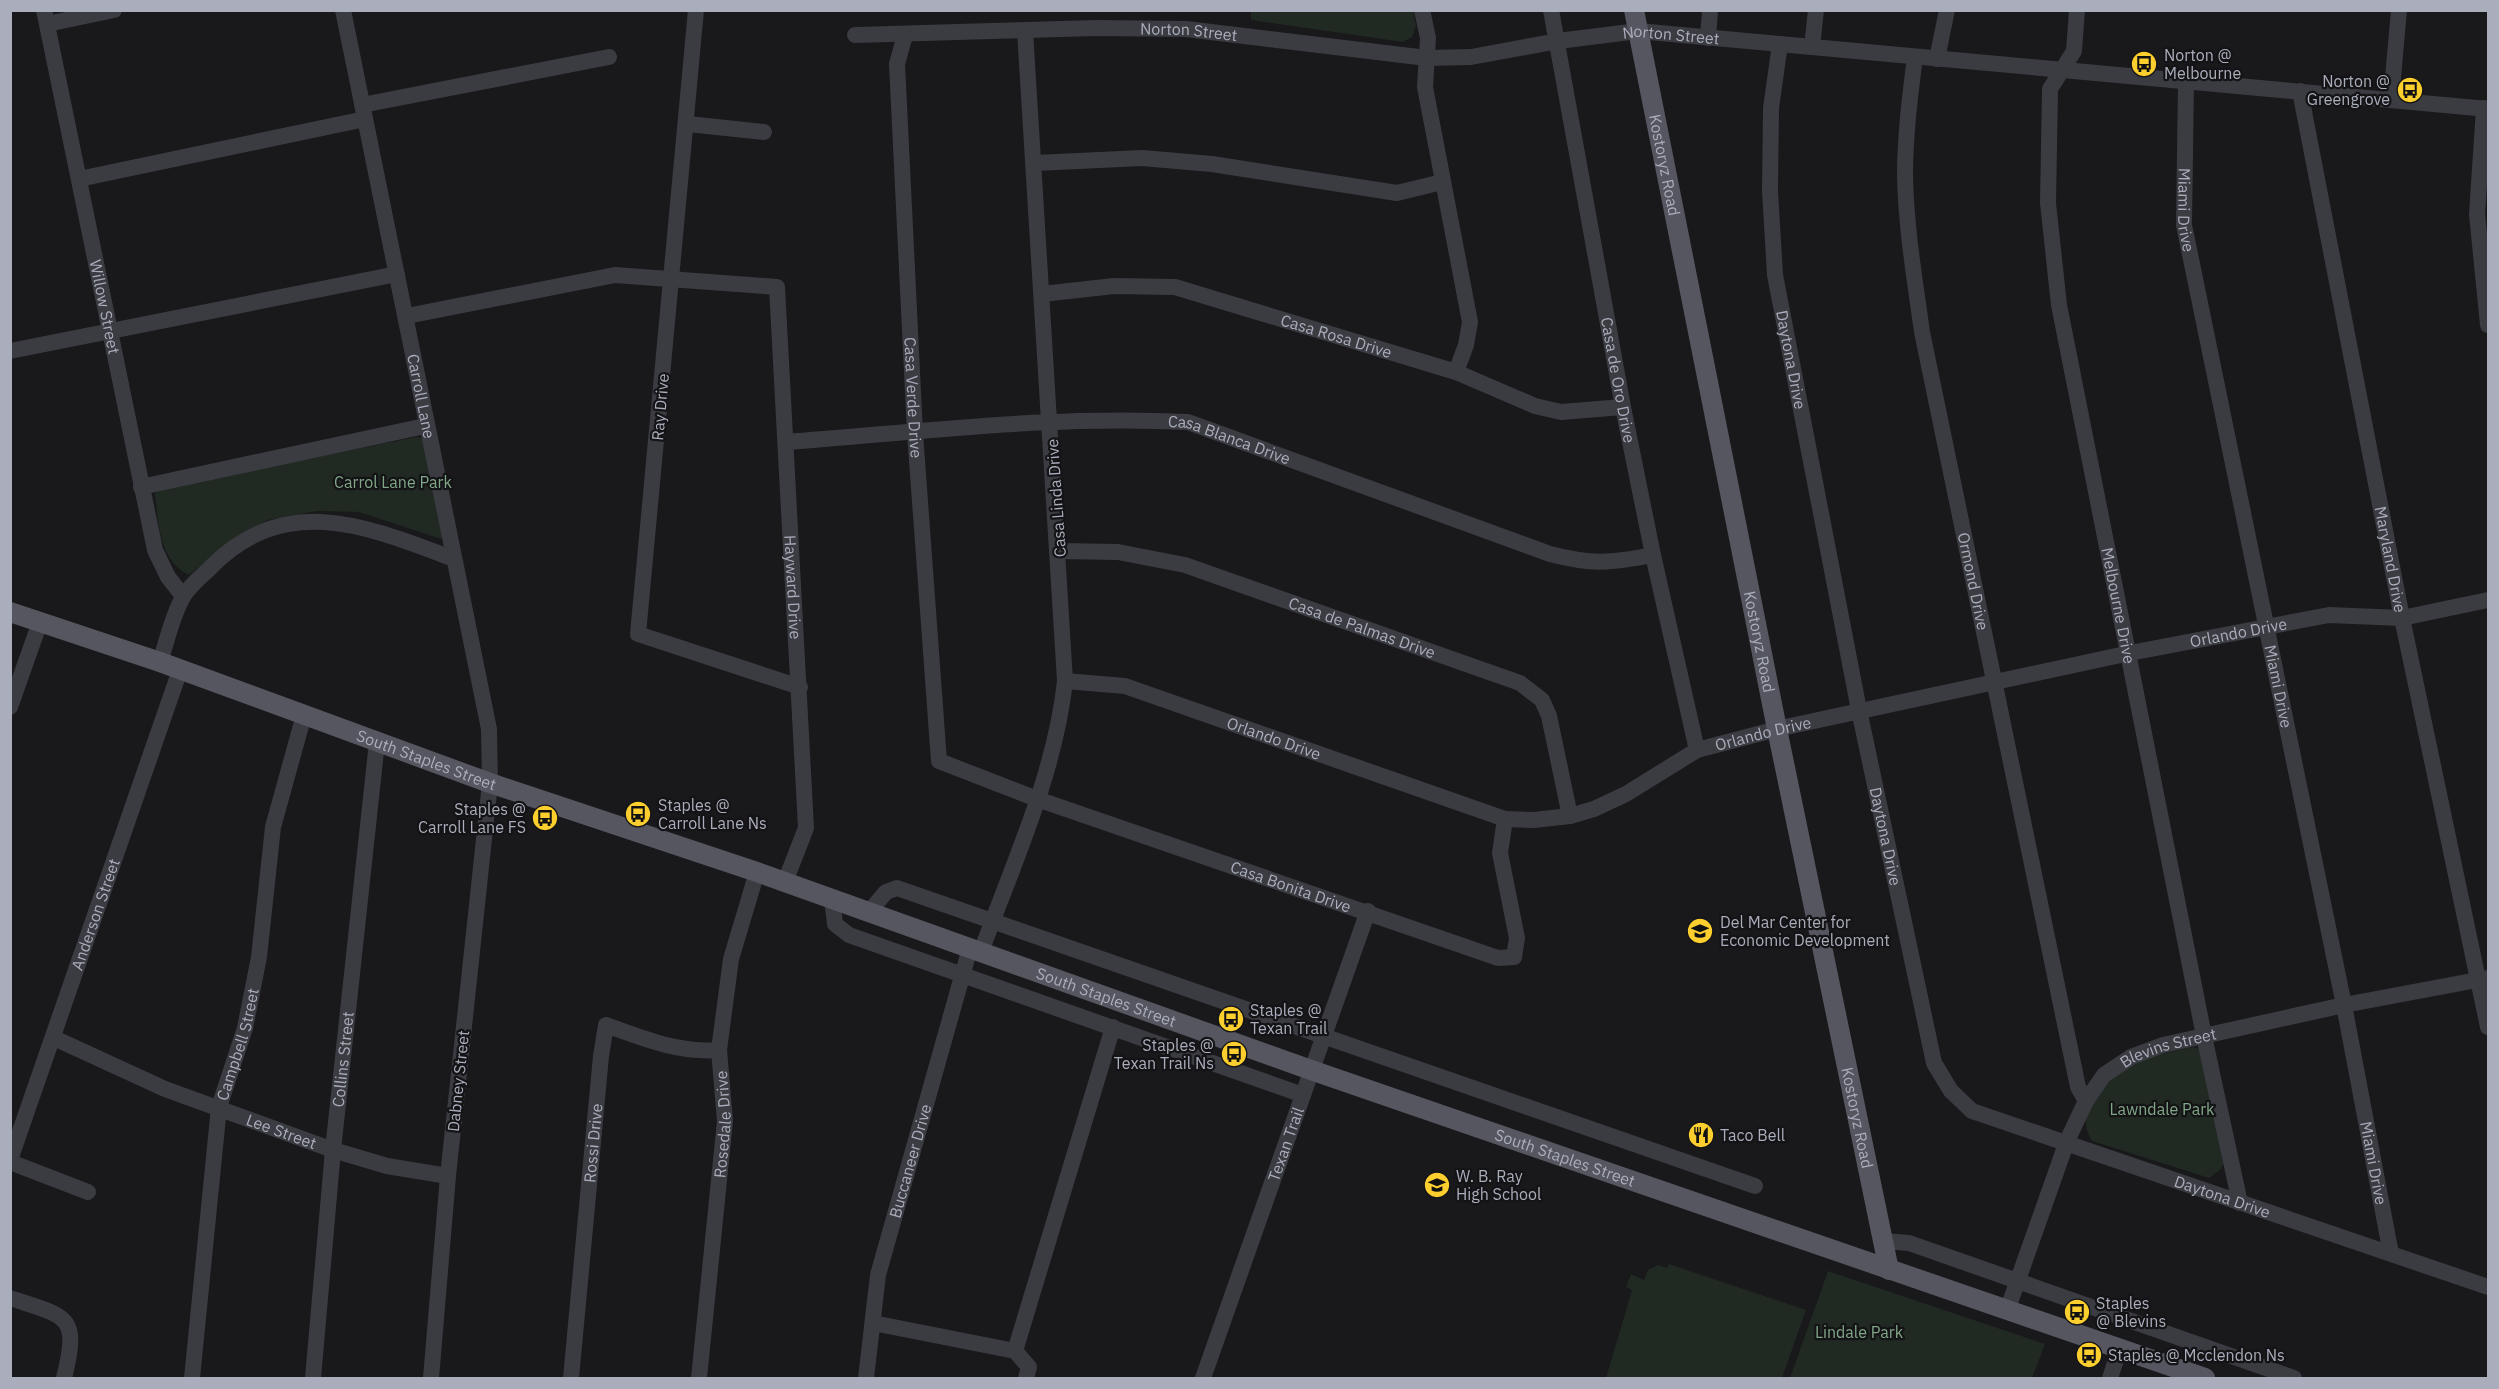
<svg xmlns="http://www.w3.org/2000/svg" width="2499" height="1389" viewBox="0 0 2499 1389" font-family="'IBM Plex Sans',sans-serif">
<rect width="100%" height="100%" fill="#19181b"/>
<!-- green -->
<g fill="#202922">
<path d="M1251,11h162l3,14 -4,12 -9,5 -152,-22z"/>
<path d="M416,437l6,1 22,97 -3,4 -82,-27 -42,-1 -49,9 -36,20 -43,35c-30,-14 -31,-53 -34,-82l12,-6z"/>
<path d="M2193,1047l6,2 27,109 -5,11 -12,9 -117,-37c-4,-7 -7,-14 -6,-22 5,-23 35,-53 57,-60 16,-5 33,-8 50,-12z"/>
<path d="M1669,1264l137,46 -24,68h-176l26,-88 -6,-3 5,-13 13,6 4,-10 10,-5 9,3z"/>
<path d="M1828,1271l217,73 -13,34h-242z"/>
</g>
<g fill="none" stroke-linecap="round" stroke-linejoin="round">
<!-- minor -->
<g stroke="#3b3b42" stroke-width="16">
<path id="s1" d="M44,10l111,540 13,27 15,19"/>
<path id="s2" d="M343,10l146,719 1,54 -42,393 -17,202"/>
<path d="M696,10l-58,624 162,53"/>
<path d="M1422,10l6,28 -3,49 45,235 -4,23 -10,27"/>
<path id="s3" d="M1551,10l72,397 30,148 44,195"/>
<path id="s4" d="M2077,10l-3,41 -24,38 -2,114 11,102 145,731 36,167"/>
<path d="M47,24l67,-14"/>
<path id="s5" d="M855,35l242,-7 89,1 241,29 44,-1 87,-16 80,-10 850,78"/>
<path id="s6" d="M905,35l-8,29 18,369 24,328 98,38 461,159 16,-1 3,-19 -17,-85 5,-34"/>
<path d="M1708,38l2,-28"/>
<path id="s7" d="M1780,44l-9,64 -1,83 5,84 84,435 75,353 17,28 21,20 516,176"/>
<path d="M1812,47l4,-37"/>
<path id="s8" d="M1915,57c-5,39 -10,79 -10,119 1,52 10,105 17,156l156,755 8,14"/>
<path d="M1937,59l10,-49"/>
<path id="s9" d="M2186,81l-2,144 160,780 47,249"/>
<path id="s10" d="M2300,91l102,527 86,409"/>
<path d="M2391,100l8,-90"/>
<path d="M362,105l247,-48"/>
<path d="M2484,108l-7,106 11,111"/>
<path d="M688,124l76,8"/>
<path d="M1035,163l107,-5 70,6 185,29 45,-11"/>
<path d="M79,179l286,-60"/>
<path id="s11" d="M1042,294l72,-8 61,1 281,85 79,34 26,6 62,-5"/>
<path id="s12" d="M407,316l208,-41 162,12 29,541 -21,54"/>
<path d="M10,351l387,-77"/>
<path id="s13" d="M786,442c134,-10 268,-27 402,-20l362,132c42,11 61,9 103,1"/>
<path d="M141,487l284,-61"/>
<path id="s14" d="M1059,551l59,1 67,13 335,118 22,17 7,16 21,100"/>
<path d="M160,662c7,-21 12,-46 23,-65 6,-11 19,-21 28,-30 75,-76 158,-40 243,-8"/>
<path id="s15" d="M1065,681l60,5 380,133 29,1 36,-4 24,-7 32,-15 71,-44 80,-21 353,-76 199,-38 73,3 86,-18"/>
<path d="M10,707l30,-85"/>
<path d="M832,899l3,25 14,11 454,160"/>
<path d="M869,912l17,-20 11,-4 858,298"/>
<path d="M981,952c32,-88 74,-178 84,-271l-40,-650"/>
<path id="s16" d="M54,1038l111,51 168,61 54,16 61,10"/>
<path id="s17" d="M10,1160l170,-490"/>
<path d="M10,1162l78,30"/>
<path d="M1883,1241l26,2 385,135"/>
<path d="M10,1298c57,19 70,16 54,80"/>
<path id="s18" d="M2007,1311l60,-170 19,-40 18,-26 27,-18 32,-12 181,-40 144,-27"/>
<path d="M873,1323l142,28"/>
<path id="s19" d="M192,1378l27,-271 26,-79 14,-71 14,-130 31,-112"/>
<path id="s20" d="M313,1378l20,-228 44,-408"/>
<path id="s21" d="M571,1378l30,-322 5,-31c38,14 73,28 113,25"/>
<path id="s22" d="M699,1378l26,-257 -6,-71 12,-91 26,-87"/>
<path id="s23" d="M866,1378l12,-103 92,-327"/>
<path d="M1026,1378l3,-11 -14,-16 98,-324"/>
<path id="s24" d="M1203,1378l165,-467"/>
<path d="M2110,1378l10,-30"/>
</g>
<!-- major -->
<g stroke="#55565f" stroke-width="20">
<path id="s25" d="M1634,10l143,719 112,541"/>
<path id="s26" d="M10,612l150,50 330,121 267,89 554,198 894,308"/>
</g>
</g>
<!-- icons -->
<defs>
<g id="bus-disc" transform="scale(1.35)"><circle r="9.5" fill="#fdcf2e" stroke="#141316"/><path d="M-5-6H5V4H4V6H2V4H-2V6H-4V4H-5ZM-3.5-4V0h7V-4ZM-3.5 1.2v1.5H-2V1.2ZM2 1.2v1.5H3.5V1.2Z" fill="#111"/></g>
<g id="university-disc" transform="scale(1.35)"><circle r="9.5" fill="#fdcf2e" stroke="#141316"/><path d="M0-5L7-2L0 1L-7-2ZM-4 1L0 2.5L4 1V4Q0 6-4 4Z" fill="#111"/></g>
<g id="restaurant-disc" transform="scale(1.35)"><circle r="9.5" fill="#fdcf2e" stroke="#141316"/><path d="M-5-6h1v4h1v-4h1v4h1v-4h1v5L-1.5 .5V6h-2V.5L-5-1ZM5-6V6H3V1.5H1.5Q1.5-4 5-6Z" fill="#111"/></g>
<g id="school-disc" transform="scale(1.35)"><circle r="9.5" fill="#fdcf2e" stroke="#141316"/><path d="M0-5L7-2L0 1L-7-2ZM-4 1L0 2.5L4 1V4Q0 6-4 4Z" fill="#111"/></g>
</defs>
<g fill-rule="evenodd">
<use href="#bus-disc" x="2144" y="64"/>
<use href="#bus-disc" x="2410" y="90"/>
<use href="#bus-disc" x="638" y="814"/>
<use href="#bus-disc" x="545" y="818"/>
<use href="#university-disc" x="1700" y="931"/>
<use href="#bus-disc" x="1231" y="1019"/>
<use href="#bus-disc" x="1234" y="1054"/>
<use href="#restaurant-disc" x="1701" y="1135"/>
<use href="#school-disc" x="1437" y="1185"/>
<use href="#bus-disc" x="2077" y="1312"/>
<use href="#bus-disc" x="2089" y="1355"/>
</g>
<g text-anchor="middle" stroke-width="4.5" stroke-linejoin="round" paint-order="stroke">
<!-- street labels -->
<g font-size="16" fill="#aaadbb" stroke="#141316">
<text dy="6" stroke="none"><textPath href="#s5" startOffset="334">Norton Street</textPath></text>
<text dy="6" stroke="none"><textPath href="#s5" startOffset="820">Norton Street</textPath></text>
<text dy="6" stroke="none"><textPath href="#s25" startOffset="158">Kostoryz Road</textPath></text>
<text dy="6" stroke="none"><textPath href="#s9" startOffset="129">Miami Drive</textPath></text>
<text dy="6" stroke="none"><textPath href="#s1" startOffset="303">Willow Street</textPath></text>
<text dy="6" stroke="none"><textPath href="#s11" startOffset="302">Casa Rosa Drive</textPath></text>
<text dy="6" stroke="none"><textPath href="#s7" startOffset="318">Daytona Drive</textPath></text>
<text dy="6" stroke="none"><textPath href="#s3" startOffset="376">Casa de Oro Drive</textPath></text>
<text dy="6" stroke="none"><textPath href="#s2" startOffset="394">Carroll Lane</textPath></text>
<text dy="6" stroke="none"><textPath href="#s6" startOffset="364">Casa Verde Drive</textPath></text>
<text transform="translate(660 407) rotate(-85)" y="6">Ray Drive</text>
<text dy="6" stroke="none"><textPath href="#s13" startOffset="447">Casa Blanca Drive</textPath></text>
<text transform="translate(1056 498) rotate(-94)" y="6">Casa Linda Drive</text>
<text dy="6" stroke="none"><textPath href="#s10" startOffset="477">Maryland Drive</textPath></text>
<text dy="6" stroke="none"><textPath href="#s8" startOffset="531">Ormond Drive</textPath></text>
<text dy="6" stroke="none"><textPath href="#s12" startOffset="675">Hayward Drive</textPath></text>
<text dy="6" stroke="none"><textPath href="#s4" startOffset="609">Melbourne Drive</textPath></text>
<text dy="6" stroke="none"><textPath href="#s14" startOffset="315">Casa de Palmas Drive</textPath></text>
<text dy="6" stroke="none"><textPath href="#s15" startOffset="1226">Orlando Drive</textPath></text>
<text dy="6" stroke="none"><textPath href="#s25" startOffset="644">Kostoryz Road</textPath></text>
<text dy="6" stroke="none"><textPath href="#s9" startOffset="615">Miami Drive</textPath></text>
<text dy="6" stroke="none"><textPath href="#s15" startOffset="740">Orlando Drive</textPath></text>
<text dy="6" stroke="none"><textPath href="#s15" startOffset="218">Orlando Drive</textPath></text>
<text dy="6" stroke="none"><textPath href="#s26" startOffset="442">South Staples Street</textPath></text>
<text dy="6" stroke="none"><textPath href="#s7" startOffset="804">Daytona Drive</textPath></text>
<text dy="6" stroke="none"><textPath href="#s6" startOffset="1102">Casa Bonita Drive</textPath></text>
<text dy="6" stroke="none"><textPath href="#s17" startOffset="260">Anderson Street</textPath></text>
<text dy="6" stroke="none"><textPath href="#s26" startOffset="1162">South Staples Street</textPath></text>
<text dy="6" stroke="none"><textPath href="#s19" startOffset="338">Campbell Street</textPath></text>
<text dy="6" stroke="none"><textPath href="#s18" startOffset="327">Blevins Street</textPath></text>
<text dy="6" stroke="none"><textPath href="#s20" startOffset="320">Collins Street</textPath></text>
<text transform="translate(458 1081) rotate(-84)" y="6">Dabney Street</text>
<text dy="6" stroke="none"><textPath href="#s25" startOffset="1130">Kostoryz Road</textPath></text>
<text dy="6" stroke="none"><textPath href="#s22" startOffset="255">Rosedale Drive</textPath></text>
<text dy="6" stroke="none"><textPath href="#s16" startOffset="246">Lee Street</textPath></text>
<text dy="6" stroke="none"><textPath href="#s21" startOffset="236">Rossi Drive</textPath></text>
<text dy="6" stroke="none"><textPath href="#s24" startOffset="248">Texan Trail</textPath></text>
<text dy="6" stroke="none"><textPath href="#s26" startOffset="1648">South Staples Street</textPath></text>
<text dy="6" stroke="none"><textPath href="#s23" startOffset="222">Buccaneer Drive</textPath></text>
<text dy="6" stroke="none"><textPath href="#s9" startOffset="1101">Miami Drive</textPath></text>
<text dy="6" stroke="none"><textPath href="#s7" startOffset="1362">Daytona Drive</textPath></text>
</g>
<!-- poi labels -->
<g font-size="16" fill="#aaadbb" stroke="#141316" text-anchor="start">
<text x="2164" y="61">Norton @<tspan x="2164" dy="18">Melbourne</tspan></text>
<text x="2390" y="87" text-anchor="end">Norton @<tspan x="2390" dy="18">Greengrove</tspan></text>
<text x="658" y="811">Staples @<tspan x="658" dy="18">Carroll Lane Ns</tspan></text>
<text x="526" y="815" text-anchor="end">Staples @<tspan x="526" dy="18">Carroll Lane FS</tspan></text>
<text x="1720" y="928">Del Mar Center for<tspan x="1720" dy="18">Economic Development</tspan></text>
<text x="1250" y="1016">Staples @<tspan x="1250" dy="18">Texan Trail</tspan></text>
<text x="1214" y="1051" text-anchor="end">Staples @<tspan x="1214" dy="18">Texan Trail Ns</tspan></text>
<text x="1720" y="1141">Taco Bell</text>
<text x="1456" y="1182">W. B. Ray<tspan x="1456" dy="18">High School</tspan></text>
<text x="2096" y="1309">Staples<tspan x="2096" dy="18">@ Blevins</tspan></text>
<text x="2108" y="1361">Staples @ Mcclendon Ns</text>
</g>
<!-- park labels -->
<g font-size="16" fill="#80a787" stroke="#141316">
<text x="393" y="488">Carrol Lane Park</text>
<text x="2162" y="1115">Lawndale Park</text>
<text x="1859" y="1338">Lindale Park</text>
</g>
</g>
<!-- border -->
<rect width="2499" height="1389" fill="none" stroke="#aaadbb" stroke-width="24"/>
</svg>
